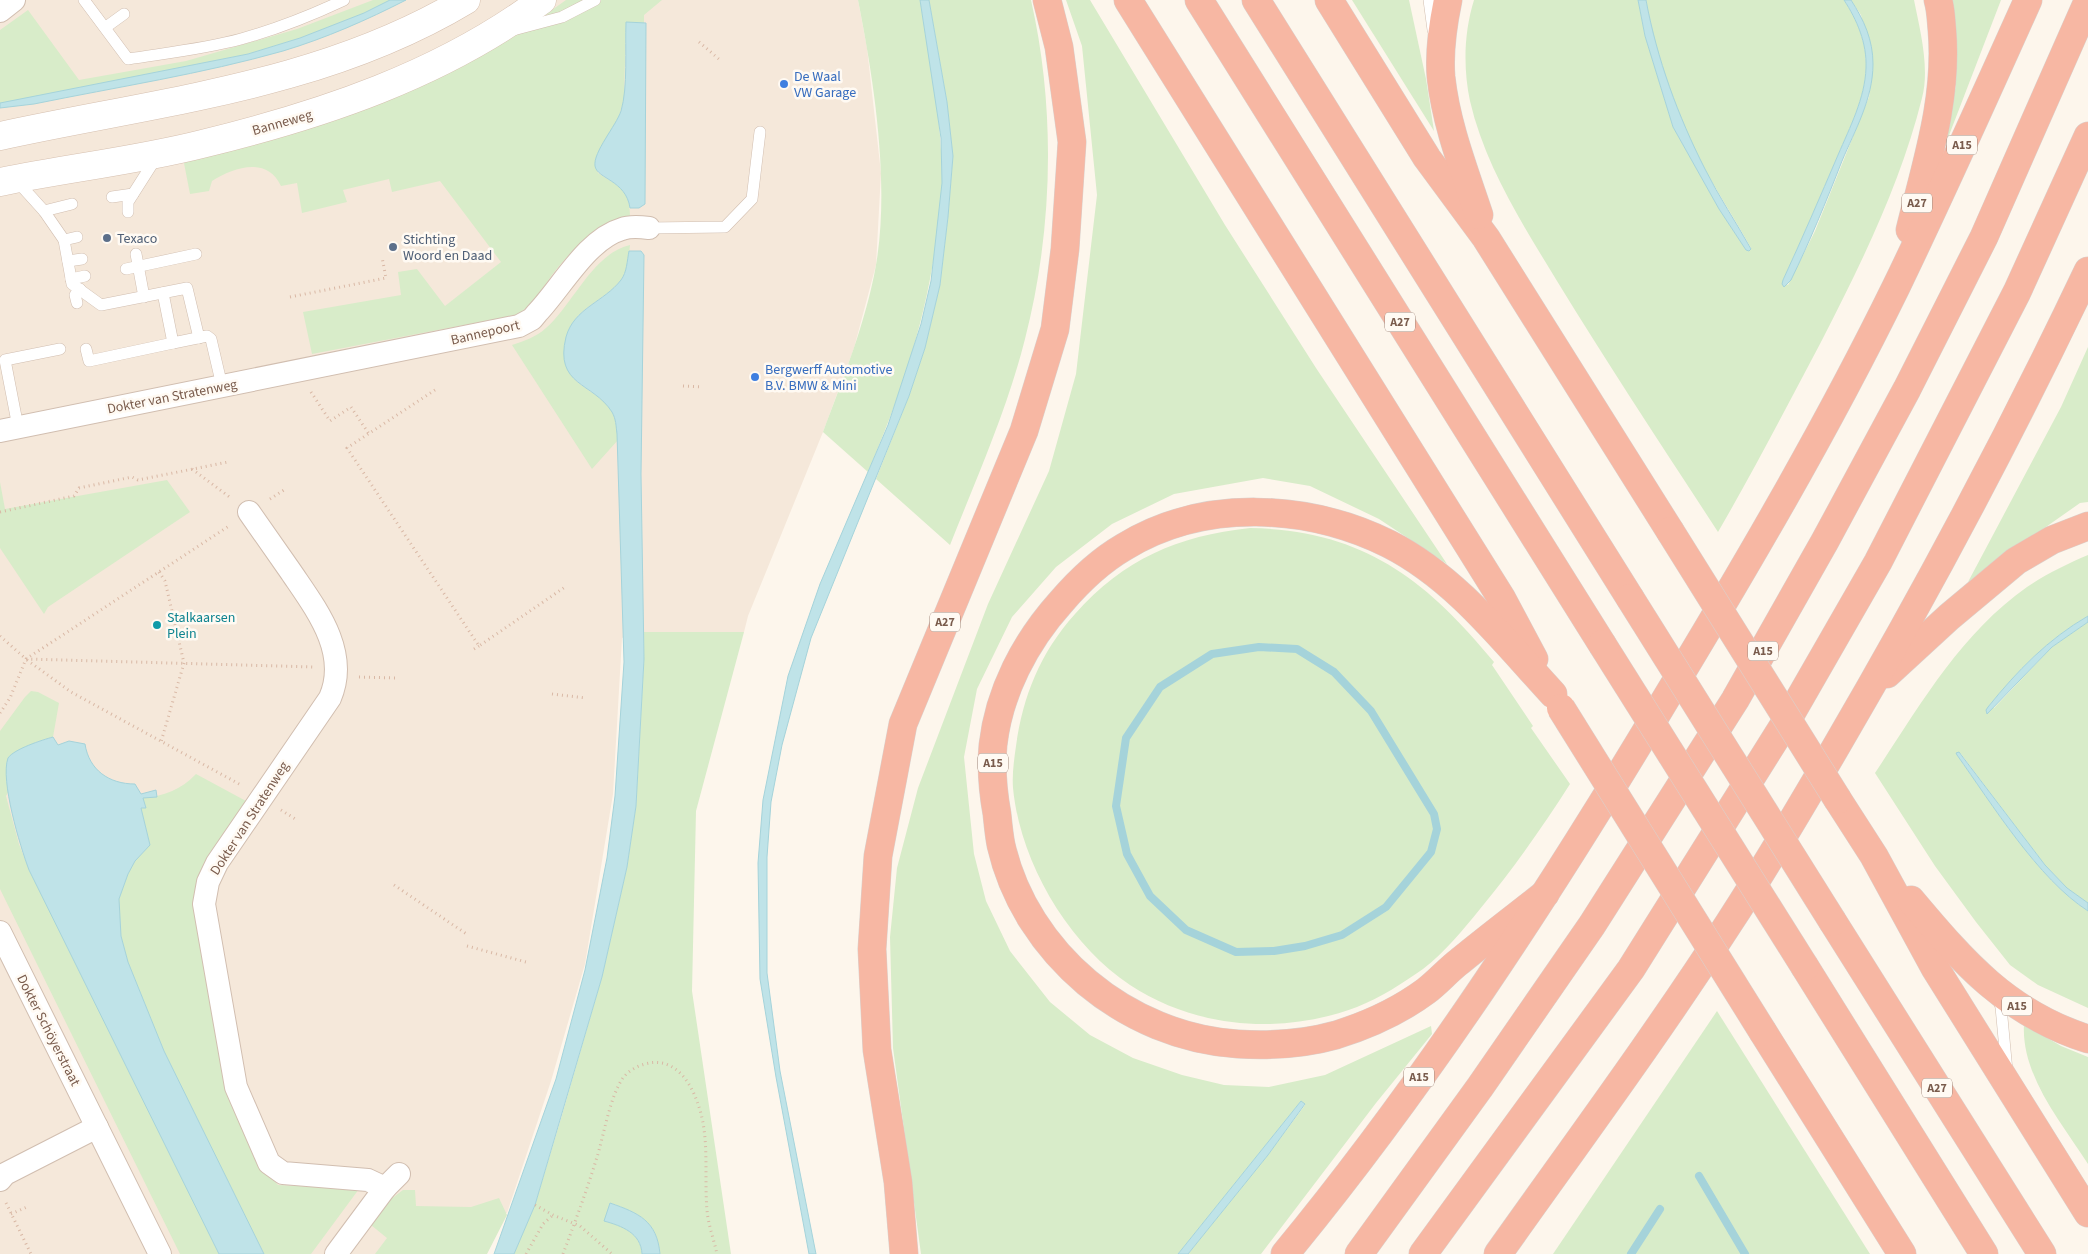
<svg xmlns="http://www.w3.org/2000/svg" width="2088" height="1254" viewBox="0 0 2088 1254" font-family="'Source Sans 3',sans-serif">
<rect width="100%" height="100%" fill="#fdf6ec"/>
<!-- residential -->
<path fill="#f5e8da" d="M0,0h858l9,48 14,125 -5,92 -22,83 -31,84 -75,184 -4,16h-100l-22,6 -9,156 -28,170 -34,117 -44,132 -93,-3 -33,44h-381z"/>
<!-- green -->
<g fill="#d8ecc9">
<path d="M373,0h17l-26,13 -64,25 -52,16 -248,50v-74l28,-20 51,70 107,-19 111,-32z"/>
<path d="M566,0h96l-18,15v8h-18l-2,76 -5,17 -24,45 3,12c19,13 32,15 32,43 -29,4 -61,36 -78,59 -11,15 -19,31 -36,40l-204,39 -9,-42 98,-17 -3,-23 19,-3 28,37 56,-44 -61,-81 -48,11 -3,-13 -46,11 4,12 -45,11 -5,-30 -16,3c-14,-30 -47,-19 -69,-5l-3,10 -19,3 -7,-36 104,-24 51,-15 42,-15 155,-82z"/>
<path d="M858,0h62c10,60 22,119 22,180 1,15 -3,31 -4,45 -9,87 -36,167 -70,247l-45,-40c20,-54 43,-110 53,-167 14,-82 -2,-184 -18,-265z"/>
<path d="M929,0h102c25,110 22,230 -6,339 -18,71 -48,138 -75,206l-74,-66 33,-83 16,-48 15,-63 8,-68 5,-61 -6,-54z"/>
<path d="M1066,0h24l135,225 91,143 131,196 -68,-45 -69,-33 -47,-8 -89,16 -62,30 -56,43 -44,50 -35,72 -13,68 10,97 12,47 24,50 40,51 40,33 43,23 49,17 42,10 45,2 56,-12 106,-49 1,8 -56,69 -115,151h-73l80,-99 37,-50 -4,-4 -123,153h-257l-28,-206 -3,-111 7,-69 21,-80 70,-184 61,-133 27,-97 21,-179 -15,-149z"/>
<path d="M1352,0h57l17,79 8,52z"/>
<path d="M1474,0h164l7,36 28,91 46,82 27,41 3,1 2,-3c-14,-25 -30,-50 -44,-75 -30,-54 -50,-114 -61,-173h198c13,20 23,43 22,68 -1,30 -16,59 -28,87 -18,42 -36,84 -55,125l5,5 27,-54 54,-134 4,-33 -12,-49 -10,-15h63c6,30 16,68 8,98 -21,85 -61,166 -101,244 -34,64 -67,128 -103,190 -54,-83 -109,-166 -161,-251 -34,-56 -72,-115 -87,-180 -7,-33 -6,-69 4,-101z"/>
<path d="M1951,0h50l-68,177 23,-91z"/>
<path d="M630,245c-1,11 -3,28 -10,36 -21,25 -54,28 -55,69 -2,37 29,36 46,60 5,9 6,20 7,30l-26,29 -80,-124c12,-4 24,-8 34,-17 26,-22 47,-75 84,-83z"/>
<path d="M2088,347v155l-8,1 -112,79 93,-175z"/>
<path d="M167,480l23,32 -142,95 -4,7 -44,-66v-66l5,27z"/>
<path d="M1250,528c112,2 175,50 244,134l-2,3 41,61 -2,2 39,56c-28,44 -57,85 -90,125 -17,21 -35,43 -57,60 -20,14 -43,29 -66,38 -74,28 -160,22 -227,-22 -62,-41 -110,-123 -117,-197 -1,-14 1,-28 3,-42 7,-50 24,-93 59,-132 49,-55 102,-78 175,-86z"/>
<path d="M2088,555v61c-40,23 -71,55 -100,91l6,1 58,-61 36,-25v281l-21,-15 -22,-23 -84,-111 -4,1c35,49 81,124 131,156v97l-50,-23 -28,-20 -34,-43 -41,-56 -60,-93c44,-66 85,-139 152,-186 19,-13 40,-23 61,-32z"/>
<path d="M644,632h100l-48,179 -4,180 39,263h-71c-3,-33 -21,-41 -50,-51l-5,18c17,5 36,12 37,33h-128l21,-49 27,-90 40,-138 25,-110 9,-61 8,-147z"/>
<path d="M31,691l7,1 21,11 -6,34 -17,5 -30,54 13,48 10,26 190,384h-39l-180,-365v-158l25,-34z"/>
<path d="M196,774l50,27 2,3 -51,87 70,282 11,12 81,4 -48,65h-47l-100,-203 -36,-89 -7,-26 -2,-37 9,-25 7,-13 15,-16 -9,-37 5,-1 -4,-9c22,-2 39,-8 54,-24z"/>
<path d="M1717,1011l153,243h-317z"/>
<path d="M2024,1024l37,22 27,11v107c-26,-41 -67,-88 -64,-140z"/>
<path d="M403,1190h12l1,16 55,1 28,-9 8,17 -20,39h-112l12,-16 -16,-13 20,-26z"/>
</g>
<!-- water -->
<g fill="#bfe3e8" stroke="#a5d3da">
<path d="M390,0h16c-39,20 -80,38 -123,51 -81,23 -166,36 -249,53l-34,4v-5l248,-49 52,-16 64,-25z"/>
<path d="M920,0h9l18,102 6,54 -5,61 -8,68 -15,63 -16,48 -98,242 -29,107 -11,57 -4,55v116l13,98 36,183h-7l-33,-177 -16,-98 -2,-116 5,-63 25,-124 32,-92 68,-159 33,-101 10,-43 11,-98 -1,-45z"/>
<path d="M1638,0h8c11,59 32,116 59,169 14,28 31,53 46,80l-2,2 -3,-1 -27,-41 -46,-82 -28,-91z"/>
<path d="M1844,0h7c13,20 22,40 22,64 0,35 -18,66 -31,97 -16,41 -32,80 -51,119l-7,7 -2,-3 1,-4c19,-41 37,-83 55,-125 12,-28 27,-57 28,-87 1,-25 -9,-48 -22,-68z"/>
<path d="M626,22l20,1 -1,181 -6,4h-9c-4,-28 -33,-29 -35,-42 -2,-14 21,-40 26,-55 7,-23 4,-63 5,-89z"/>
<path d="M629,251h12l3,4 -3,219 3,185 -8,147 -9,61 -25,110 -67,228 -21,49h-20l62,-175 29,-109 22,-112 8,-62 9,-134 -7,-228c-1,-8 -1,-15 -5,-22 -19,-30 -58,-26 -46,-75 8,-29 38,-35 55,-57 6,-8 6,-19 8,-29z"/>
<path d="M2088,616v6l-36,25 -65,67 -1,-4 2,-3c29,-36 60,-68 100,-91z"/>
<path d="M53,737l5,8 11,-4 16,3c4,26 24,40 50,40l6,10 15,-4 1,7 -14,1 3,10h-5l9,37 -15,16 -7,13 -9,25 2,37 7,26 36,89 100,203h-45l-190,-384c-9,-24 -29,-90 -21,-112 6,-9 34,-18 45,-21z"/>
<path d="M1959,752l86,113 22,23 21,15v8c-50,-32 -96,-107 -131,-156l-1,-2z"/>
<path d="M1301,1101l4,3 -37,51 -80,99h-10z"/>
<path d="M610,1203c29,10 47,18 50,51h-18c-1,-21 -20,-28 -38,-33z"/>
</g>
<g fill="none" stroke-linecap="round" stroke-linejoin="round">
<!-- stream -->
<g stroke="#a5d3da" stroke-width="8">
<path d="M1259,647l38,2 37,23 37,39 63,103 3,15 -6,23 -45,55 -44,28 -37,11 -31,5 -38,1 -50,-22 -36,-34 -23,-42 -11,-48 10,-68 34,-51 52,-33z"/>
<path d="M1699,1176l46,78"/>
<path d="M1631,1254l29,-45"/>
</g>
<!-- service casing -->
<g stroke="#d1beb0" stroke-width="12">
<g id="service">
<path d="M84,0l44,59c38,-6 76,-10 113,-20 36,-10 69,-23 103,-39"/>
<path d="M1429,0l4,30"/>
<path d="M106,27l18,-13"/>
<path d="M513,30l49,-13 33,-17"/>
<path d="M16,180l28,31 20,29 8,44 29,21 86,-17 12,50"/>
<path d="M112,197l21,-3"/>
<path d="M44,211l28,-7"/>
<path d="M128,212v-10l28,-44"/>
<path d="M649,228l76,-1 27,-28 8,-67"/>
<path d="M64,240l13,-3"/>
<path d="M136,254l8,43"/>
<path d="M68,261l14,-2"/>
<path d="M126,269l70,-15"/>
<path d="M71,279l14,-3"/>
<path d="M163,293l10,50 34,-7 4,3 11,47"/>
<path d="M77,303l-2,-8 5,-6"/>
<path d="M86,349l3,12 84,-18"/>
<path d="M18,427l-13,-67 55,-11"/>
<path d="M1997,995l4,12 6,64"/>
</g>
</g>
<!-- minor casing -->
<g stroke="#d1beb0" stroke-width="24">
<g id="minor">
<path d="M0,11l14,-11"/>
<path d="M0,431l519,-105 13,-7 5,-6c24,-25 50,-74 85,-84 8,-3 19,-2 27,-1"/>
<path d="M249,512c14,20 28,40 42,60 25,37 59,80 39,126l-113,165 -9,19 -4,22 32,183 33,76 14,10 85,7 17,8"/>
<path d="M0,932l160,322"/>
<path d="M0,1180l5,-6 92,-47"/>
<path d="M336,1254l49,-66 14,-14"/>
</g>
</g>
<!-- secondary casing -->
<g stroke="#d6c0b0" stroke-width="29">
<g id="secondary">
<path d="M0,136c160,-35 323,-50 466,-136"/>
<path d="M0,182c67,-14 135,-21 202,-38 119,-29 240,-69 340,-144"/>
</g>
</g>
<!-- motorway casing -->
<g stroke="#dad1cd" stroke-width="29">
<g id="motorway">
<path d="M1128,0l374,599 32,60"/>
<path d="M1199,0l403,644"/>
<path d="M1256,0l374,598"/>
<path d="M1329,0l98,158 59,80 184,293"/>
<path d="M1448,0c-5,24 -9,52 -7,77 5,47 23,93 38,138"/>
<path d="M1910,230c16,-66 38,-131 32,-200 -1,-10 -1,-20 -4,-30"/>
<path d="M1887,674l62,-57 67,-56 36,-21 36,-14"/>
<path d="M1838,800l36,56 61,112 153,245"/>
<path d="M1545,894c-28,22 -57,44 -85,67 -12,9 -22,21 -34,30 -27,20 -58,34 -90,44 -32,9 -65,11 -98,9 -111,-7 -212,-90 -237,-199 -2,-10 -3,-21 -4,-31 -4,-22 -6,-47 -4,-69 6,-53 32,-103 68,-143 18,-21 39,-41 63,-55 80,-49 184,-43 265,-3 67,34 114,96 164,150"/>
<path d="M1911,900c53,63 96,113 177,139"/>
<path d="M1833,922l209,332"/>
<path d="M1805,967l179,287"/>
<path d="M1763,1032l139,222"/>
<path d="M904,1254l-6,-72 -21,-132 -5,-101 6,-93 25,-132 121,-293 31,-102 10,-80 7,-107 -13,-95 -12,-47"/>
<path d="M1285,1254c140,-170 261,-356 374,-544 84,-139 166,-278 237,-423 46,-95 89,-191 132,-287"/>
<path d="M1359,1254l121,-167 112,-162 143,-225 90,-159 82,-152 77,-152 104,-236"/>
<path d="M1423,1254l208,-285 158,-252 89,-155 139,-270 71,-156"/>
<path d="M1498,1254c78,-110 158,-218 231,-331 38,-58 73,-118 108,-178 90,-154 174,-312 251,-474"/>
</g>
</g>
<!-- path -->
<g stroke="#d9b8a5" stroke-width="3" stroke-dasharray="1 4" stroke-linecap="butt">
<path d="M699,42l21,18"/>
<path d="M290,297l96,-19 -4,-21"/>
<path d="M683,386l19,1"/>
<path d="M435,390l-88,58 132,198 86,-59"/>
<path d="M311,392l19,29 21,-14 18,27"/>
<path d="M192,469l39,29"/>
<path d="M270,499l14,-9"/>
<path d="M0,512l74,-16 5,-8 53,-11 6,3 90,-18"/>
<path d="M159,572l6,9 19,82 -23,79"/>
<path d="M0,636l26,23 288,8"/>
<path d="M474,649l5,-3"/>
<path d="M27,660l44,32 170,93"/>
<path d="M359,677l37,1"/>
<path d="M552,694l34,4"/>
<path d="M0,713l10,-15 16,-39 203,-133"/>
<path d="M281,810l16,10"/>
<path d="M394,885l74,50"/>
<path d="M467,946l59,16"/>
<path d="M6,1203l25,51"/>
<path d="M535,1205l18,10 27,11 32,28"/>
<path d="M11,1214l16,-7"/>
<path d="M526,1254l17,-30 10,-9"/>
<path d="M563,1254c12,-32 24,-64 34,-97 7,-22 13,-61 26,-79 5,-7 14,-12 22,-14 28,-8 45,16 53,40 12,33 6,71 9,106 1,14 7,30 10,44"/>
</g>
<!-- service -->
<use href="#service" stroke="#fff" stroke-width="11"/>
<!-- minor -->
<use href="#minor" stroke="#fff" stroke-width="22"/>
<!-- secondary -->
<use href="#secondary" stroke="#fff" stroke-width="28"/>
<!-- motorway -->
<use href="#motorway" stroke="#f7b7a3" stroke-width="28"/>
<!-- motorway-bridge casing -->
<g stroke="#dad1cd" stroke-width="29" stroke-linecap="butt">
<g id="motorway-bridge">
<path d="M1670,531l168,269"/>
<path d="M1630,598l203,324"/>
<path d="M1602,644l203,323"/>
<path d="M1561,708l202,324"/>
</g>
</g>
<!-- motorway-bridge -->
<use href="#motorway-bridge" stroke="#f7b7a3" stroke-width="28"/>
</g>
<!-- markers -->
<g fill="#3f7fe0" stroke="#fffaf3" stroke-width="2">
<circle cx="784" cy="84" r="5"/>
<circle cx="755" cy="377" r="5"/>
</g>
<g fill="#5c6f8a" stroke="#fffaf3" stroke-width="2">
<circle cx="107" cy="238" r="5"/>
<circle cx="393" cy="247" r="5"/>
</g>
<circle fill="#0f9aa8" stroke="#fffaf3" stroke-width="2" cx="157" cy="625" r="5"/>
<g text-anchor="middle" stroke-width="5" stroke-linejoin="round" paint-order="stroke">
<!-- shield labels -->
<g fill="#fffaf3" stroke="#a28b7f" stroke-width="1">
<rect x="1947" y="135.5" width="30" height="19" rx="4"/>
<rect x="1902" y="193.5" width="30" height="19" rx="4"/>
<rect x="1385" y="312.5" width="30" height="19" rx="4"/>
<rect x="930" y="612.5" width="30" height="19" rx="4"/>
<rect x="1748" y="641.5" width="30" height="19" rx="4"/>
<rect x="978" y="753.5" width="30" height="19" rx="4"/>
<rect x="2002" y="996.5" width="30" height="19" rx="4"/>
<rect x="1404" y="1067.5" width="30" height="19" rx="4"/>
<rect x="1922" y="1078.5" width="30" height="19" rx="4"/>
</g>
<g font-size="12" font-weight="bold" fill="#7a5c4d">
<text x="1962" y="149">A15</text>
<text x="1917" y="207">A27</text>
<text x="1400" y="326">A27</text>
<text x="945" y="626">A27</text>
<text x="1763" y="655">A15</text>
<text x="993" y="767">A15</text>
<text x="2017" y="1010">A15</text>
<text x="1419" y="1081">A15</text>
<text x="1937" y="1092">A27</text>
</g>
<!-- shop labels -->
<g font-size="14" fill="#366cbe" stroke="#fffaf3" text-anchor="start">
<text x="794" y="81">De Waal<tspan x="794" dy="16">VW Garage</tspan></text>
<text x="765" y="374">Bergwerff Automotive<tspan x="765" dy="16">B.V. BMW &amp; Mini</tspan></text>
</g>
<!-- street labels -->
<g font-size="14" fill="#7a5c4d" stroke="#fffaf3">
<text transform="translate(282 122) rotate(-16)" y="5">Banneweg</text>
<text transform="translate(485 332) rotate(-13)" y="5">Bannepoort</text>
<text transform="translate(172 396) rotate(-11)" y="5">Dokter van Stratenweg</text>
<text transform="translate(249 818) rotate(-57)" y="5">Dokter van Stratenweg</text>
<text transform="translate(49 1030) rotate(63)" y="5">Dokter Schöyerstraat</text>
</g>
<!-- service labels -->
<g font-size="14" fill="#4e5e75" stroke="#fffaf3" text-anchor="start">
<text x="117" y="243">Texaco</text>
<text x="403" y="244">Stichting<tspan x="403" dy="16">Woord en Daad</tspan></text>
</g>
<!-- culture labels -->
<g font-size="14" fill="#0d838f" stroke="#fffaf3" text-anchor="start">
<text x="167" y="622">Stalkaarsen<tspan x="167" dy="16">Plein</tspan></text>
</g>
</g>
</svg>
